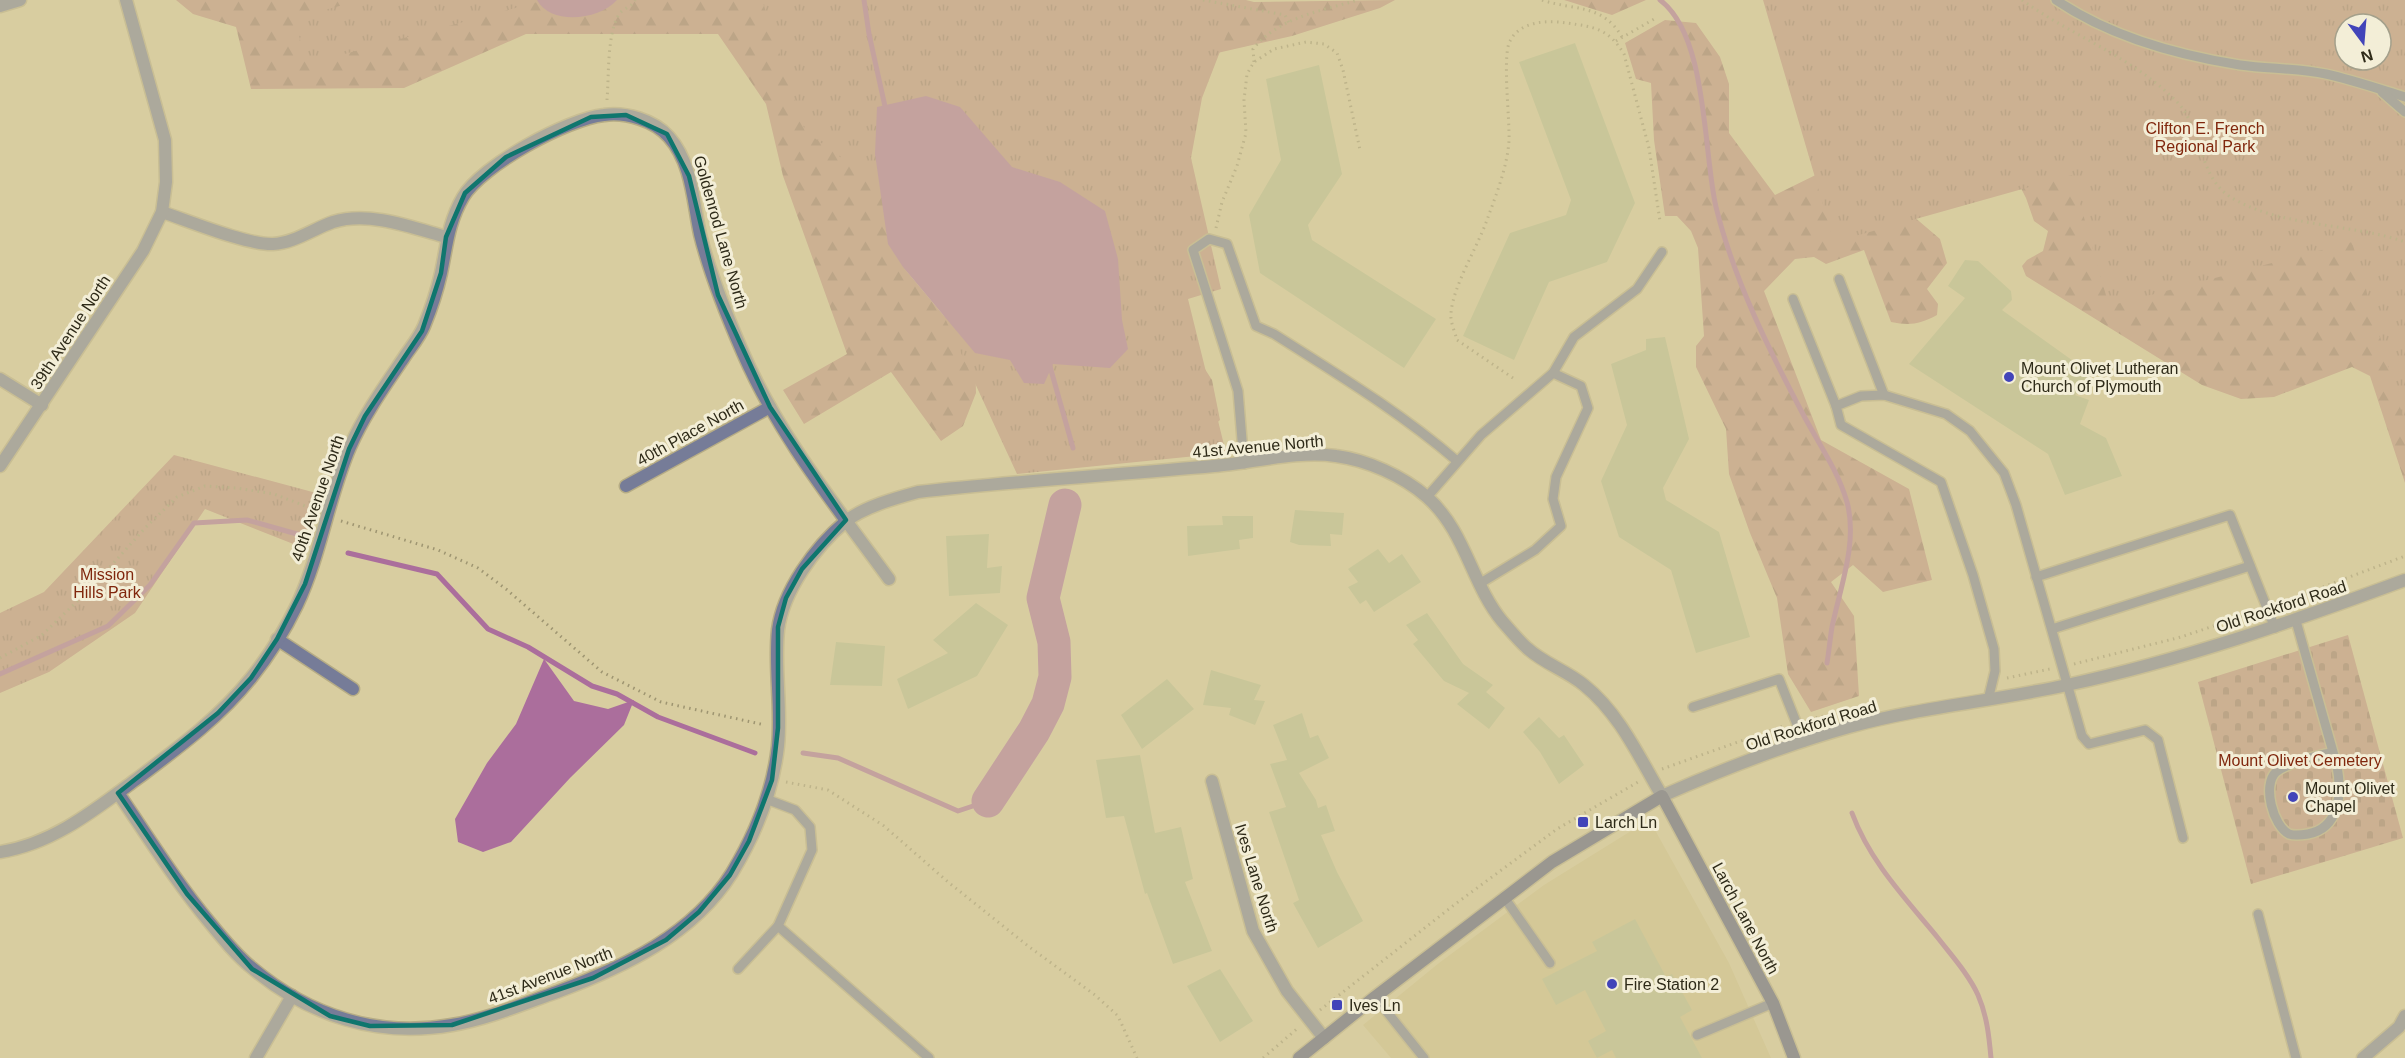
<svg xmlns="http://www.w3.org/2000/svg" width="2405" height="1058" viewBox="0 0 2405 1058" font-family="Arial,sans-serif">
<defs>
<pattern id="forest-firs" width="22" height="20" patternUnits="userSpaceOnUse" patternTransform="scale(1.5)"><rect width="22" height="20" fill="#bc8e81"/><path d="M5 1l3.5 6h-7zM16 11l3.5 6h-7z" fill="#997469"/></pattern>
<pattern id="cemetery-stones" width="16" height="16" patternUnits="userSpaceOnUse" patternTransform="scale(1.5)"><rect width="16" height="16" fill="#bc8e81"/><path d="M2 7V4a2 2 0 0 1 4 0v3zM10 15v-3a2 2 0 0 1 4 0v3z" fill="#997469"/></pattern>
<pattern id="park-tufts" width="24" height="20" patternUnits="userSpaceOnUse" patternTransform="scale(1.5)"><rect width="24" height="20" fill="#bc8e81"/><path d="M3 7l-1-3M5 7V3M7 7l1-3M15 17l-1-3M17 17v-4M19 17l1-3" fill="none" stroke="#997469"/></pattern>
</defs>
<rect width="100%" height="100%" fill="#d8cda0"/>
<!-- built -->
<path fill="#cec18c" d="M1649,825l6,5 74,133 42,95h-380l-28,-33 76,-62 105,-78 95,-59z"/>
<!-- forest -->
<g fill="url(#forest-firs)">
<path d="M176,0h1070l8,2 141,-2 -15,8 -88,28 -114,26 -4,259 38,59 8,40 -36,30 -146,-34 -135,-149 72,86 1,40 -13,33 -22,15 -50,-69 -87,52 -21,-34 64,-36 -64,-178 -17,-72 -48,-70h-192l-122,54 -153,1 -15,-62 -43,-13z"/>
<path d="M1564,0h82l-34,15z"/>
<path d="M1665,20l31,3 24,34 9,27v49l46,62 69,-34 -9,-91 570,179v234l-35,-107 -18,-9 -78,30 -33,2 -39,-14 -176,-109 -4,-10 5,-6 16,-9 5,-20 -14,-10 -8,-23 -22,-43 -105,49 41,35 7,24 -20,26 11,15 -1,11c-17,9 -27,11 -46,7l-27,-72 -38,14 -12,-7 -19,2 -31,32 57,149 88,49 23,91 -49,12 -30,-27 -22,17 23,34 5,80 -48,16 -23,-38 -11,-76 -27,-65 -21,-59 -3,-45 -30,-62v-21l8,-10 -6,-88 -7,-17 -14,-15h-12l-11,-76 -3,-57 -15,-4 -11,-36z"/>
</g>
<!-- cemetery -->
<path fill="url(#cemetery-stones)" d="M2348,635l55,203 -152,46 -53,-202z"/>
<!-- park -->
<g fill="url(#park-tufts)" fill-rule="evenodd">
<path d="M362,0h183l-238,64 -13,-46z"/>
<path d="M762,0h478l-38,98 -11,60 30,131 -33,10 38,154 -209,21 -131,-283 -81,-60z"/>
<path d="M1763,0h642v424l-53,-182 -243,64 -37,-131 -238,67zM2345,24h36v36h-36z"/>
<path d="M174,455l146,39 -19,53 -96,-38 -70,104 -86,59 -49,21v-80l44,-21z"/>
</g>
<!-- water -->
<g fill="#ab6e9c">
<path d="M537,0h80c-18,20 -66,26 -80,0z"/>
<path d="M926,96l34,11 52,60 48,15 45,29 13,48 4,61 6,29 -18,19 -57,-4 -9,20 -20,-1 -14,-23 -35,-7 -72,-86 -15,-23 -13,-90 2,-47z"/>
<path d="M544,659l30,42 34,8 26,-9 -10,25 -54,53 -59,64 -28,10 -25,-10 -3,-23 32,-56 29,-39z"/>
</g>
<g fill="none" stroke-linecap="round" stroke-linejoin="round">
<!-- stream -->
<g stroke="#ab6e9c" stroke-width="5">
<path d="M864,0l5,34 17,77"/>
<path d="M1660,0c48,36 43,152 56,207 18,73 53,143 88,209 15,28 34,55 43,86 11,40 -7,86 -15,125 -2,12 -3,24 -5,36"/>
<path d="M1049,363l24,85"/>
<path d="M348,553l89,21 51,55 40,18 64,39 25,8 41,23 97,36"/>
<path d="M0,674l108,-48 42,-41 44,-62 53,-3 57,16"/>
<path d="M803,753l35,5 120,53 30,-10"/>
<path d="M1852,813c18,49 54,86 86,125 14,18 31,37 40,57 9,21 11,41 13,63"/>
</g>
<!-- river -->
<path stroke="#ab6e9c" stroke-width="33" d="M988,801l46,-70 14,-27 7,-27 -1,-35 -11,-44 22,-93"/>
</g>
<!-- building -->
<g fill="#b6bd91">
<path d="M1575,43l60,160 -28,59 -58,20 -35,78 -51,-24 47,-103 56,-18 5,-15 -52,-138z"/>
<path d="M1319,65l23,109 -34,51 4,15 124,79 -32,49 -144,-95 -11,-58 32,-55 -15,-81z"/>
<path d="M1965,260l13,1 33,30 1,9 -10,10 88,63 1,7 -16,15 14,5 -9,24 26,14 16,38 -57,19 -17,-41 -139,-90 56,-66 -17,-12z"/>
<path d="M1665,337l24,102 -26,49 3,12 53,32 31,105 -54,16 -25,-83 -52,-33 -18,-56 26,-56 -16,-61 35,-14v-11z"/>
<path d="M1295,510l49,3 -2,22 -12,-1 1,12 -32,-1 -9,-3z"/>
<path d="M1222,516h31v22l-14,2 1,9 -52,7 -1,-30 36,-1z"/>
<path d="M989,534l-2,34 15,-2 -2,27 -51,3 -3,-60z"/>
<path d="M1378,549l11,14 13,-9 19,28 -47,30 -8,-12 -6,4 -12,-17 10,-5 -10,-13z"/>
<path d="M976,603l32,22 -31,51 -69,33 -11,-30 51,-26 -15,-13z"/>
<path d="M1427,613l36,51 30,21 -7,7 19,16 -16,21 -32,-25 12,-11 -25,-12 -31,-37 5,-4 -12,-15z"/>
<path d="M836,642l49,4 -3,40 -52,-1z"/>
<path d="M1211,670l50,15 -7,15 11,1 -10,24 -26,-10 2,-7 -28,-3z"/>
<path d="M1167,679l27,30 -52,40 -21,-34z"/>
<path d="M1302,713l8,25 8,-3 11,23 -30,15 17,27 2,8 8,-3 9,26 -14,4 16,37 26,49 -45,27 -25,-45 6,-3 -30,-88 17,-5 -16,-43 17,-4 -14,-35z"/>
<path d="M1539,717l20,21 5,-3 20,30 -25,19 -19,-32 -17,-20z"/>
<path d="M1140,755l15,78 26,-6 12,52 -8,3 27,69 -39,13 -26,-71 -2,1 -21,-78 -18,2 -10,-58z"/>
<path d="M1635,919l31,58 6,-3 20,36 -12,7 22,41h-86l-4,-8 -15,8 -9,-17 18,-10 -21,-41 -29,15 -14,-26 55,-28 -5,-9z"/>
<path d="M1220,969l33,52 -33,21 -33,-56z"/>
</g>
<g fill="none" stroke-linecap="round" stroke-linejoin="round">
<!-- lane casing -->
<g stroke="#b6ac85" stroke-width="12">
<g id="lane">
<path d="M2056,0c53,36 121,55 184,65 28,4 58,3 86,9 27,6 53,15 79,23"/>
<path d="M2382,92l23,20"/>
<path d="M1839,279l45,116"/>
<path d="M1793,299l43,107"/>
<path d="M1244,464l-6,-73 -45,-141 16,-11 18,5 29,82 18,8c63,40 126,78 183,127"/>
<path d="M1427,497l54,-62 72,-62 21,-36 63,-48 25,-37"/>
<path d="M2036,577l194,-62 45,113"/>
<path d="M1479,584l56,-34 26,-24 -8,-27 3,-22 32,-69 -7,-22 -28,-13"/>
<path d="M2296,621l41,145c5,27 3,62 -29,68 -6,1 -13,2 -19,0 -16,-8 -27,-49 -13,-62 12,-10 42,-16 57,-20"/>
<path d="M2052,629l198,-63"/>
<path d="M1988,700l7,-29 -1,-22 -21,-74 -32,-93 -100,-57 -5,-19 25,-10 23,-1 62,19 24,17 34,42 12,32 66,231 7,8 56,-14 13,10 25,98"/>
<path d="M1693,707l86,-28 25,63"/>
<path d="M766,799l29,11 15,17 2,23 -34,76 151,132"/>
<path d="M1504,897l46,66"/>
<path d="M2258,914l38,144"/>
<path d="M738,969l40,-43"/>
<path d="M1375,997l49,61"/>
<path d="M1697,1035l76,-32"/>
</g>
</g>
<!-- street casing -->
<g stroke="#b6ac85" stroke-width="15">
<g id="street">
<path d="M0,6l20,-6"/>
<path d="M162,212c27,9 85,33 111,32 21,-1 40,-15 60,-22 36,-11 78,5 113,15"/>
<path d="M0,379l42,26"/>
<path d="M0,466l143,-215 19,-39 4,-30 -1,-42 -39,-140"/>
<path d="M626,486l144,-79"/>
<path d="M277,639l76,50"/>
<path d="M1212,781l41,150 34,60 37,47"/>
<path d="M118,793c30,44 58,89 92,130 13,16 26,32 42,45 57,48 126,70 200,57 36,-6 71,-21 105,-33 67,-25 136,-57 175,-119 23,-38 41,-82 46,-127 4,-39 -4,-77 0,-116 5,-39 37,-83 67,-108 18,-15 51,-24 73,-30 98,-11 197,-17 296,-26 38,-3 84,-16 122,-10 31,4 67,20 91,41 39,35 44,86 75,124 8,9 16,19 25,27 16,15 40,23 57,37 36,29 55,72 78,111 61,-27 123,-51 187,-69 71,-20 146,-26 218,-42 116,-25 227,-64 338,-105"/>
<path d="M0,852c53,-8 96,-43 138,-74 40,-30 81,-60 113,-100 17,-21 34,-48 46,-73 24,-51 31,-107 53,-158 14,-32 34,-60 53,-88 7,-11 16,-21 21,-33 7,-17 13,-35 17,-53 6,-28 7,-50 22,-76 19,-32 104,-78 141,-82 22,-3 50,5 65,22 23,26 24,64 31,97 10,41 26,80 43,119 36,83 93,153 146,226"/>
<path d="M256,1058l36,-62"/>
<path d="M2363,1058l36,-31 6,-11"/>
</g>
</g>
<!-- secondary casing -->
<g stroke="#b6ac85" stroke-width="15">
<path id="secondary" d="M1299,1058l76,-61 177,-135 110,-66 111,207 21,55"/>
</g>
<!-- path -->
<g stroke="#9e9571" stroke-width="3" stroke-dasharray="1.5 4.5" stroke-linecap="butt">
<path d="M1203,0l82,15 4,8"/>
<path d="M1542,0c32,11 60,3 80,37"/>
<path d="M2022,0c50,36 111,57 155,102 26,27 21,73 52,94 47,31 123,27 176,46"/>
<path d="M1616,41l40,-23"/>
<path d="M1254,62l-1,-13c26,-32 68,-38 105,-49"/>
<path d="M607,100c2,-24 0,-64 11,-84 4,-8 13,-8 17,-16"/>
<path d="M1216,228l6,-26 15,-36 9,-33 -2,-33 3,-26 7,-12 20,-13 32,-7 18,2 13,9 6,17 17,80"/>
<path d="M1513,378l-56,-38c-2,-8 -7,-18 -6,-27 2,-27 26,-65 36,-93 9,-25 20,-52 22,-79 1,-21 -7,-86 1,-100 10,-20 37,-21 57,-18 27,4 41,5 57,31l25,94 11,73"/>
<path d="M341,521l97,29 40,18 28,21 96,83 59,30 104,23"/>
<path d="M2278,604l127,-48"/>
<path d="M0,658l42,-23 49,-47 55,-61 31,-30 28,-11 32,2 37,6 39,15"/>
<path d="M2074,664l107,-27 74,-25"/>
<path d="M2007,678l43,-9"/>
<path d="M1810,719l29,-6"/>
<path d="M1662,769l121,-43"/>
<path d="M786,782l42,8 56,36 64,56 80,64 67,49 23,21 19,42"/>
<path d="M1320,1010l134,-105 103,-76 81,-47"/>
<path d="M1263,1058l35,-30"/>
</g>
<!-- lane -->
<use href="#lane" stroke="#767c98" stroke-width="9"/>
<!-- street -->
<use href="#street" stroke="#767c98" stroke-width="12"/>
<!-- secondary -->
<use href="#secondary" stroke="#4e557d" stroke-width="12"/>
</g>
<!-- marked area -->
<path d="M0 0H2405V1058H0ZM626,115l41,19 22,42 29,119 52,112 76,113 -44,49 -16,29 -8,29v101l-6,52 -23,61 -19,34 -31,37 -33,28 -73,38 -141,47 -82,1 -40,-10 -78,-47 -65,-75 -69,-101 100,-80 33,-35 26,-39 28,-55 44,-135 16,-33 57,-85 19,-58 5,-36 19,-44 41,-36 85,-40z" fill="#d8cda0" fill-opacity=".55" fill-rule="evenodd"/>
<path fill="none" stroke="#0f766e" stroke-width="4.5" stroke-linejoin="round" d="M626,115l41,19 22,42 29,119 52,112 76,113 -44,49 -16,29 -8,29v101l-6,52 -23,61 -19,34 -31,37 -33,28 -73,38 -141,47 -82,1 -40,-10 -78,-47 -65,-75 -69,-101 100,-80 33,-35 26,-39 28,-55 44,-135 16,-33 57,-85 19,-58 5,-36 19,-44 41,-36 85,-40z"/>
<!-- markers -->
<g fill="#4244b9" stroke="#f3eed7" stroke-width="2">
<circle cx="2009" cy="377" r="6"/>
<circle cx="2293" cy="797" r="6"/>
<rect x="1577" y="816" width="12" height="12" rx="3"/>
<circle cx="1612" cy="984" r="6"/>
<rect x="1331" y="999" width="12" height="12" rx="3"/>
</g>
<g text-anchor="middle" stroke-width="6" stroke-linejoin="round" paint-order="stroke">
<!-- park labels -->
<g font-size="16" fill="#80270d" stroke="#f3eed7">
<text x="2205" y="134">Clifton E. French<tspan x="2205" dy="18">Regional Park</tspan></text>
<text x="107" y="580">Mission<tspan x="107" dy="18">Hills Park</tspan></text>
<text x="2300" y="766">Mount Olivet Cemetery</text>
</g>
<!-- street labels -->
<g font-size="16" fill="#2e2a18" stroke="#f3eed7">
<text transform="translate(721 232) rotate(74)" y="6">Goldenrod Lane North</text>
<text transform="translate(70 332) rotate(-57)" y="6">39th Avenue North</text>
<text transform="translate(690 432) rotate(-29)" y="6">40th Place North</text>
<text transform="translate(1258 446) rotate(-5)" y="6">41st Avenue North</text>
<text transform="translate(317 498) rotate(-71)" y="6">40th Avenue North</text>
<text transform="translate(2281 606) rotate(-18)" y="6">Old Rockford Road</text>
<text transform="translate(1811 725) rotate(-17)" y="6">Old Rockford Road</text>
<text transform="translate(1257 878) rotate(73)" y="6">Ives Lane North</text>
<text transform="translate(1746 918) rotate(62)" y="6">Larch Lane North</text>
<text transform="translate(550 975) rotate(-21)" y="6">41st Avenue North</text>
</g>
<!-- poi labels -->
<g font-size="16" fill="#2e2a18" stroke="#f3eed7" text-anchor="start">
<text x="2021" y="374">Mount Olivet Lutheran<tspan x="2021" dy="18">Church of Plymouth</tspan></text>
<text x="2305" y="794">Mount Olivet<tspan x="2305" dy="18">Chapel</tspan></text>
<text x="1595" y="828">Larch Ln</text>
<text x="1624" y="990">Fire Station 2</text>
<text x="1349" y="1011">Ives Ln</text>
</g>
</g>
<!-- north arrow -->
<g transform="translate(2363 42) rotate(164)"><circle r="28" fill="#f3eed7" stroke="#a4a08b" stroke-width="1.5"/>
<path d="M0-4.5L10 22L0 15L-10 22Z" fill="#4244b9"/>
<text y="-9" font-size="16" font-weight="bold" text-anchor="middle" fill="#2e2a18">N</text>
</g>
</svg>
